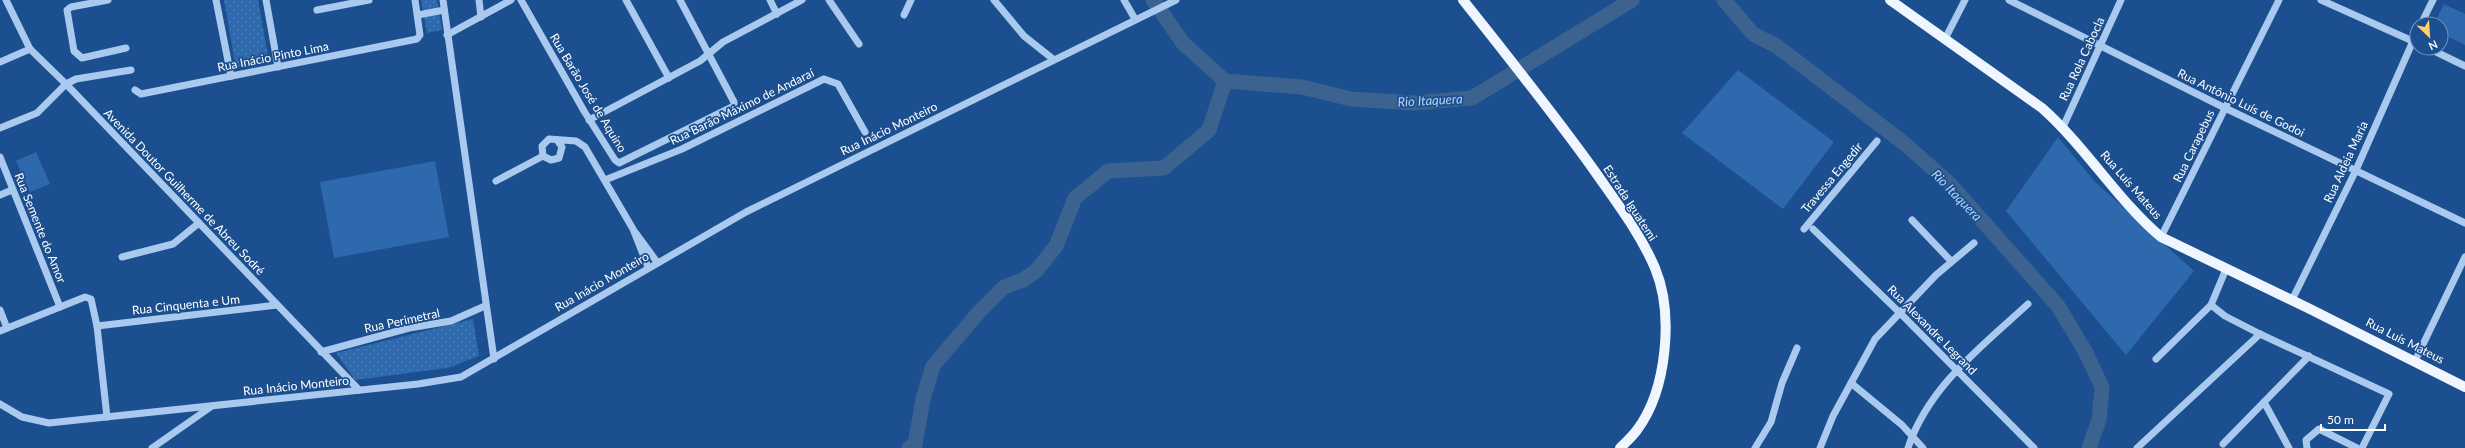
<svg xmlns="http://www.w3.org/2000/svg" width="2465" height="448" viewBox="0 0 2465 448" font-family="Lato,sans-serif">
<defs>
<pattern id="park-dots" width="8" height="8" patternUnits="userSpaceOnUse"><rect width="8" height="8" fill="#2e69ad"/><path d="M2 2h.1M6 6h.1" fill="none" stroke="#4d80b9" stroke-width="1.8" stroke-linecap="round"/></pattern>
</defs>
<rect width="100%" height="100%" fill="#1b4f8f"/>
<!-- grass -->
<g fill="#2e69ad">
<path d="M2444,4l21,10v31l-24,-12v-9h-7z"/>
<path d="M1738,70l96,72 -51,67 -101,-76z"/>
<path d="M2058,137l37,45 99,89 -68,84 -120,-144z"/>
<path d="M36,152l14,32 -20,8 -14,-31z"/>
<path d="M435,161l14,76 -115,21 -14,-76z"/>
</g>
<!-- park -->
<g fill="url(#park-dots)">
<path d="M224,0h34l11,61 -33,7z"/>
<path d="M421,0h16l5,30 -15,3z"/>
<path d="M473,319l6,37 -31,12 -93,12 -19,-27z"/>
</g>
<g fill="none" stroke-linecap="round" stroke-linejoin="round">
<!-- river -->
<g stroke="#3c6290" stroke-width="15">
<path d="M1153,0l30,43 42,38"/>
<path d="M1724,0l29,34 25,13 127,97 43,38 110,124 27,45 17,36 -3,33 -10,28"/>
<path d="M1225,81l77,6 49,12 64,4 57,-5 160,-98"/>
<path d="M909,448l6,-3 8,-46 10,-33 46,-54 25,-25 19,-7 13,-9 20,-25 19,-48 33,-27 56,-3 45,-38 16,-49"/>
</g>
<!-- minor -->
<g stroke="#a9c9ee" stroke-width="7">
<path d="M6,0l24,49 36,35 293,306"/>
<path d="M108,0l-37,7 -4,3 7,41 8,7 44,-10"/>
<path d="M216,0l15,76"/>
<path d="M266,0l12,67"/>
<path d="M443,0l51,359"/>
<path d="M479,0l2,17"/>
<path d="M521,0l63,111 31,49 4,3 115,-57v-4l-54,-102"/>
<path d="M626,0l43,78"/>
<path d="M770,0l7,14"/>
<path d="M829,0l30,44"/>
<path d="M994,0l30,36 29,23"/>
<path d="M1124,0l11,19"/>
<path d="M2009,0l216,108 240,115"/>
<path d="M2321,0l96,43"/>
<path d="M317,10l52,-10"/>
<path d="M418,15l26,-5"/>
<path d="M904,15l7,-15"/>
<path d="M2421,24l12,-24"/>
<path d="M447,35l64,-35"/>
<path d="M1945,39l20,-39"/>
<path d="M2428,48l37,18"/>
<path d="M0,62l30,-13"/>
<path d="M135,90l6,4 276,-55 3,-4 -5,-35"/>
<path d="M589,120l111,-59 23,-19 79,-42"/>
<path d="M2063,127l58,-127"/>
<path d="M0,128l37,-15 29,-29 10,-5 55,-9"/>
<path d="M557,140l5,7 -3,11 -8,2 -8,-4 -1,-10 7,-7 27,2 9,6 48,82 15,38"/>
<path d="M0,157l60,150"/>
<path d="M605,180l77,-31 142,-70 14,5 27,48"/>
<path d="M496,181l47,-25"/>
<path d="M0,195l12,-5"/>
<path d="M1912,220l39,41"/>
<path d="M1804,229l73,-88"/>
<path d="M1813,229l87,84 134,135"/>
<path d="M635,232l22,30"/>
<path d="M2161,237l118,-237"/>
<path d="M122,257l51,-13 26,-21"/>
<path d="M2292,300l64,-130 61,-138"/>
<path d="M2211,305l14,11 35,18 129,60 -27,54"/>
<path d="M0,310l7,18"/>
<path d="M97,326l180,-21"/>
<path d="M0,331l85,-34 6,2 6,27 10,91"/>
<path d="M321,352l88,-24 42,-7 34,-15"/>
<path d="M2156,359l55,-54 15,-36"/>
<path d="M2415,361l50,-104"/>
<path d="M1851,383l51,42 21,23"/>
<path d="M2264,402l25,46"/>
<path d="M0,404l22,13 27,6 369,-39 43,-7 285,-165 430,-212"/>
<path d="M2223,444l86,-88"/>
<path d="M152,448l60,-42"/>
<path d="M1755,448l16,-26 11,-39 15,-35"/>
<path d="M1820,448l13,-32 42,-77 61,-64 38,-32"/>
<path d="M1908,448c20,-61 74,-102 120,-144"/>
<path d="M2137,448l123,-114"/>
<path d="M2307,448l-1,-8 13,-11 38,19"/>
</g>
<!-- major -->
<g stroke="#f0f6ff" stroke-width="10">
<path d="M1463,0c45,57 91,114 133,173 21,30 44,60 59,95 19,46 12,122 -18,162 -5,7 -11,12 -17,18"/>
<path d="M1890,0l152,108c44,39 76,93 119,129l149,72 155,78"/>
</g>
</g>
<g text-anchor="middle" stroke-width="3.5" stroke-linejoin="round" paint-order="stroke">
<!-- street labels -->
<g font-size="12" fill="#fff" stroke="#1b4f8f">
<text transform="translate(273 57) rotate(-11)" y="4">Rua Inácio Pinto Lima</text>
<text transform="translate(2082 59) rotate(-65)" y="4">Rua Rola Cabocla</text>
<text transform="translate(588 93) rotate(59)" y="4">Rua Barão José de Aquino</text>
<text transform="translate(2241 103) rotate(26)" y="4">Rua Antônio Luís de Godoi</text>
<text transform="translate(742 107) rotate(-26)" y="4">Rua Barão Máximo de Andaraí</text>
<text transform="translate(889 129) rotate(-26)" y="4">Rua Inácio Monteiro</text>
<text transform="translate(2194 146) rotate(-64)" y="4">Rua Carapebus</text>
<text transform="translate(2346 162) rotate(-65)" y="4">Rua Aldeia Maria</text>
<text transform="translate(1832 178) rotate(-50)" y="4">Travessa Engedir</text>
<text transform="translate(2131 185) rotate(49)" y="4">Rua Luís Mateus</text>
<text transform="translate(184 192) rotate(46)" y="4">Avenida Doutor Guilherme de Abreu Sodré</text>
<text transform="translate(1630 203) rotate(57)" y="4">Estrada Iguatemi</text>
<text transform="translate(40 228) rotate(68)" y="4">Rua Semente do Amor</text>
<text transform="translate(602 282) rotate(-30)" y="4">Rua Inácio Monteiro</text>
<text transform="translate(186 305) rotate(-6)" y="4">Rua Cinquenta e Um</text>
<text transform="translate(402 321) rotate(-12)" y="4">Rua Perimetral</text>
<text transform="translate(1932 330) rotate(45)" y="4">Rua Alexandre Legrand</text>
<text transform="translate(2405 341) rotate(27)" y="4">Rua Luís Mateus</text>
<text transform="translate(296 386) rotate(-6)" y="4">Rua Inácio Monteiro</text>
</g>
<!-- water labels -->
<g font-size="13" font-style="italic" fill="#b5d3f5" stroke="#1b4f8f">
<text transform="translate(1430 100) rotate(-3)" y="5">Rio Itaquera</text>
<text transform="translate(1957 195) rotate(46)" y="5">Rio Itaquera</text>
</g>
</g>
<!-- north arrow -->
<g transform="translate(2429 36) rotate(155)"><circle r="19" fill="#1b4f8f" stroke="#7695bc"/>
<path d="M0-3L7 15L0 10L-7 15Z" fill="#ffd166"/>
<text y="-6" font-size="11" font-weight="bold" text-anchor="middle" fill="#ffffff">N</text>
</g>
<!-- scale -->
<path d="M2321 424v6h64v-6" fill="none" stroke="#ffffff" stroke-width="2"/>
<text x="2327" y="424" font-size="12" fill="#ffffff" stroke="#1b4f8f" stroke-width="3" paint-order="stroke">50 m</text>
</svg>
